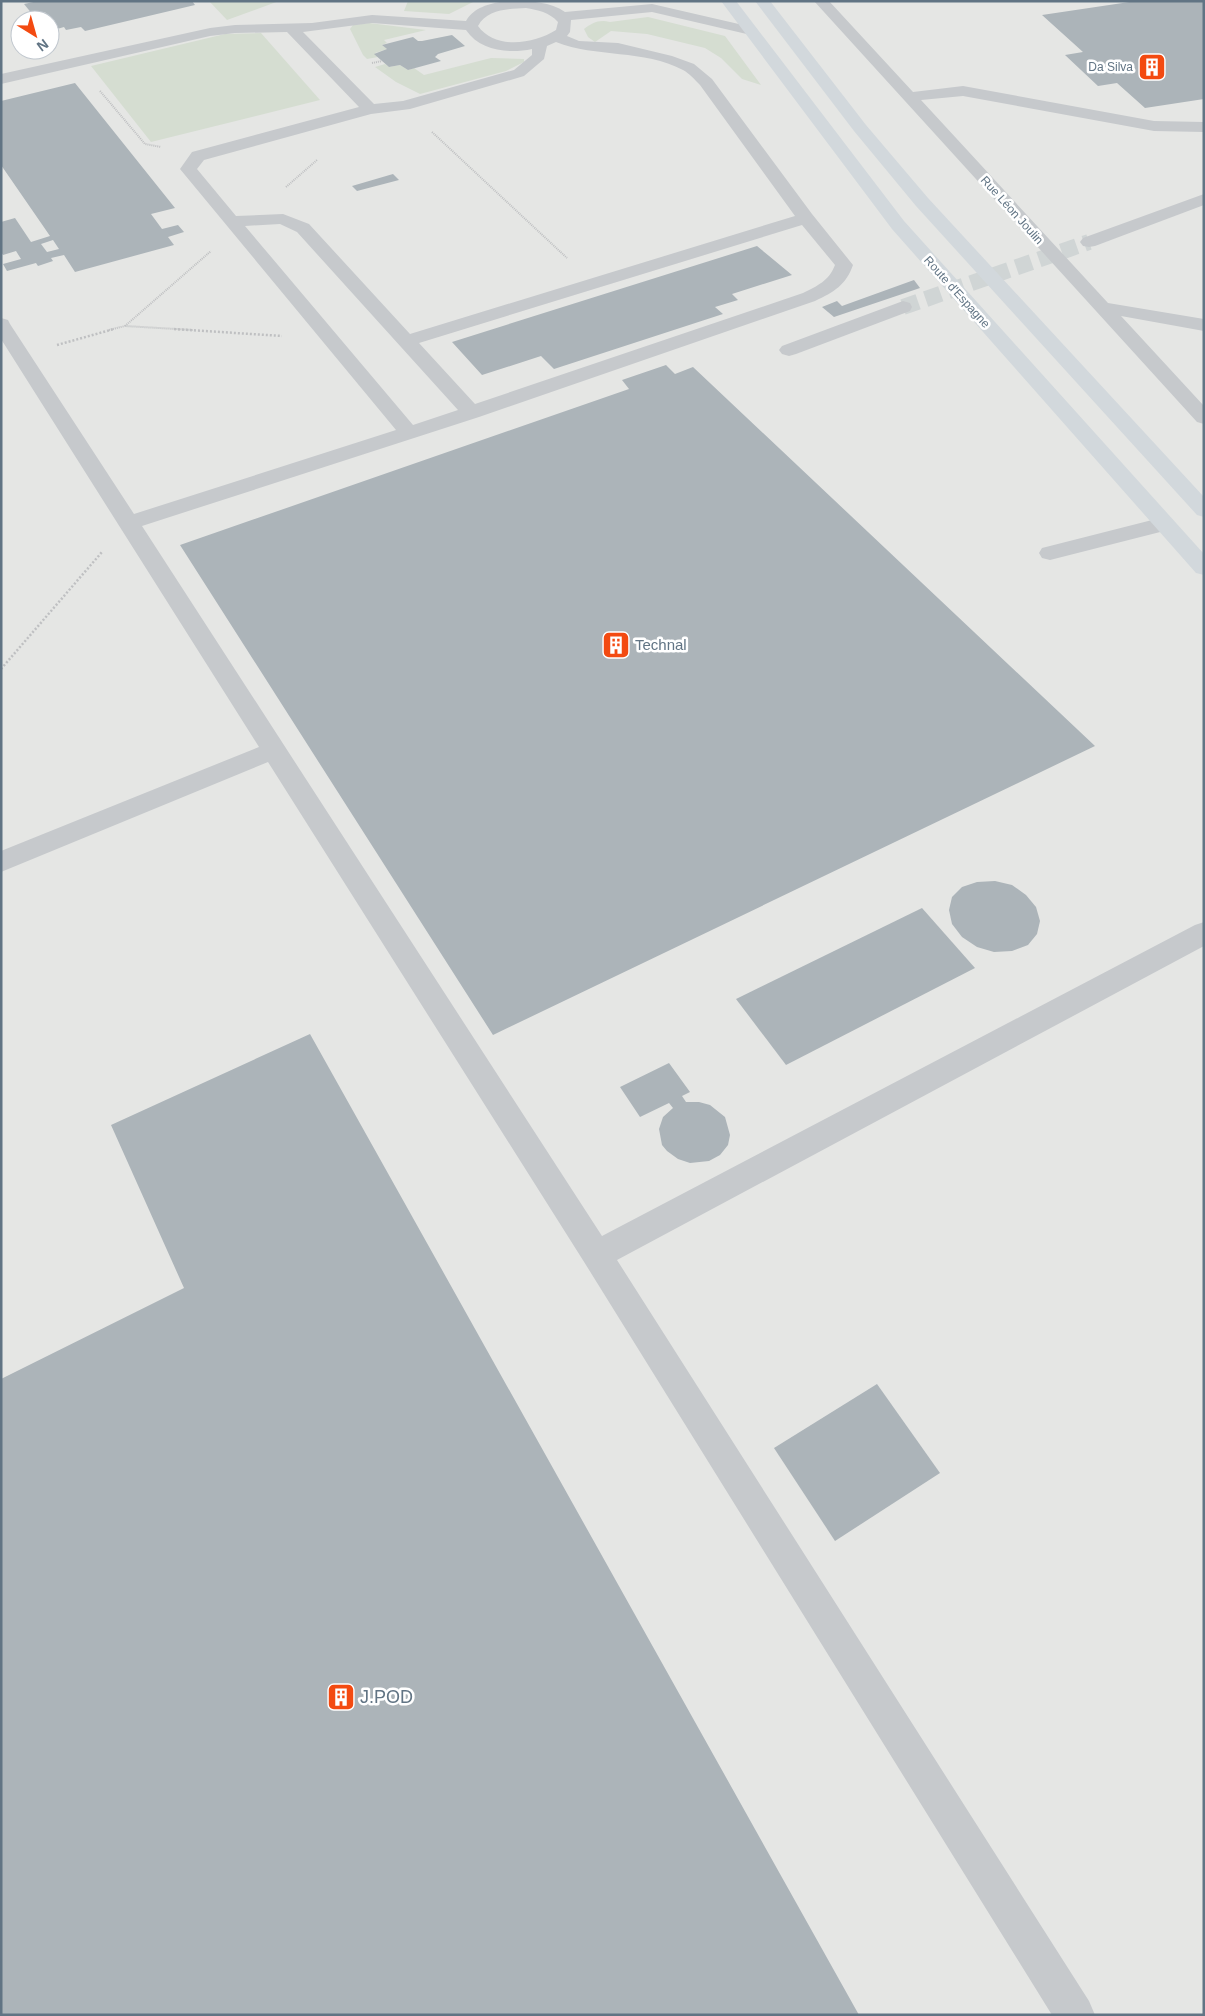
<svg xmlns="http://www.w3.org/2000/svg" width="1205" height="2016" viewBox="0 0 1205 2016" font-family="Arial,sans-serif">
<rect width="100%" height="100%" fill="#f5f5f0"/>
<!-- built -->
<path fill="#e5e6e4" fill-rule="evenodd" d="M1,1h1203v2014h-1203zM20,20h30v30h-30z"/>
<!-- green -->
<g fill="#d5ddd1">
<path d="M209,1h70l-52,19z"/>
<path d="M408,1h67l-26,13 -45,-3z"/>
<path d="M648,17l77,19 36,49 -19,-6 -21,-21 -16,-10 -58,-14 -36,-3 -16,11 -7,-5 -4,-8c8,-6 15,-10 26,-7z"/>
<path d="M369,23l57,7 -42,10 3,3 -5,2 5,4 -12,4 3,4 -11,2 -4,-4 -13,-26 3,-4z"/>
<path d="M261,33l59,67 -169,42 -60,-76 134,-32z"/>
<path d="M491,58l33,1v3l-18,9 -86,23 -24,-12 -21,-15 10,-3 4,3 11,-2 8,5 6,-2 10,7z"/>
</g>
<!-- building -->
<g fill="#acb4b9" fill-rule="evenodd">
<path d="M38,1h154l3,4 -110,26 -4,-4 -15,3 -2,-3 -14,4v-11h-13l-13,-16z"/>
<path d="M1136,1h68v98l-59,9 -28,-25 -19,3 -33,-31 18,-3 -41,-37z"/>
<path d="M452,35l13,11 -27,8 -3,3 6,4 -33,9 -8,-5 -11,2 -15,-13 13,-5 -5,-4 31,-8 5,4h4z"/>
<path d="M75,83l100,125 -24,6 11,15 16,-4 6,7 -16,5 6,8 -99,27 -11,-17 -13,3 2,3 -15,5 -2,-3 -29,8 -4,-7 18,-5 -5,-8 -13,4 -2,-3v-30l14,-4 16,24 19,-6 -49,-71v-64zM53,240l6,9 -12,3 -6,-8z"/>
<path d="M393,174l6,6 -42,11 -5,-5z"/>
<path d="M757,246l35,29 -60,19 6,6 -23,7 8,7 -169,55 -13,-13 -59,19 -30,-33z"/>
<path d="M914,280l6,8 -86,29 -12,-10 15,-6 5,5z"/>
<path d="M666,365l9,9 18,-7 402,379 -602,289 -313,-490 449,-156 -7,-9z"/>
<path d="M995,881l17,4 14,10 10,12 4,14 -3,13 -9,11 -16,6 -18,1 -17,-5 -15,-10 -10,-13 -3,-14 3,-13 10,-10 15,-5z"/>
<path d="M922,908l53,60 -189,97 -50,-66z"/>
<path d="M310,1034l549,981h-858v-636l183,-91 -73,-163z"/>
<path d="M669,1063l21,29 -8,4 4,6h13l11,3 15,12 5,18 -2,10 -8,10 -11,6 -19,2 -12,-4 -11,-8 -5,-6 -3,-16 4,-12 10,-9 -4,-5 -29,14 -20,-30z"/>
<path d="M877,1384l63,89 -105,68 -61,-93z"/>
</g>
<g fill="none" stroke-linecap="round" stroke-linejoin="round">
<!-- minor-tunnel -->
<path stroke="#d0d5d5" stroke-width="16" stroke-dasharray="16 8" stroke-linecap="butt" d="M903,307l186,-65"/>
<!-- path-far1 -->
<g stroke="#bfc0c2" stroke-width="2" stroke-dasharray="1 1" stroke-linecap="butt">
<path d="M372,63l10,-2"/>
<path d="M100,91l45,53 16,3"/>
<path d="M432,132l135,126"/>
<path d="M286,187l31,-27"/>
<path d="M125,326l86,-75"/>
<path d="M109,330l16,-4 68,4"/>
</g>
<!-- path -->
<g stroke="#bfc0c2" stroke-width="2.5" stroke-dasharray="2 2" stroke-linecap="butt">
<path d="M174,329l108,7"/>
<path d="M57,345l57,-16"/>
<path d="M1,669l101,-117"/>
</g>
<!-- minor -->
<g fill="#c6c9cc" fill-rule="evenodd">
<path d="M504,1c21,0 44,-1 61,11l87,-8 104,24 2,3 -2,3 -5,1 -99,-23 -81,8 -1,12 -3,4 12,5 39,2 54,13 22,8 18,15 100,135 41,51c-7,20 -19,27 -38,36l-336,116 -337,109 460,710 593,-311 9,-3v24l-587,314 472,741 6,14h-43l-466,-750 -318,-503 -267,110v-21l258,-104 -258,-408v-21l7,2 2,4 124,190 262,-84 -216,-261 12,-17 167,-45 -72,-75 -52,1 -25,3 -209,48v-10l209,-46 25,-3 77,-2 60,-8 94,6c8,-14 23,-17 38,-20zM526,8c12,2 23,4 32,14l-2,8c-22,14 -61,20 -78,-4 9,-17 31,-17 48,-18zM372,23l94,7c14,21 43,24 66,19v6l-18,15 -111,31 -29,3 -71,-72zM556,42c40,16 88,7 127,28 6,3 12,10 17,15l95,131 -385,118 -101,-110 -26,-10 -47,2 -39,-47 7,-9 167,-46 39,-5 114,-33 20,-17 3,-13zM280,224l17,8 161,178 -45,15 -168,-199zM802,225l33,40c-6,16 -18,21 -32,28l-328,111 -56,-61z"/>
<path d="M814,1h15l84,91 50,-6 191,35 50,1v10l-50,-1 -191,-35 -42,4 187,203 96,16v12l-83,-15 83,90v18l-7,-2z"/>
<path d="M1204,194v11l-109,41 -6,1 -6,-1 -3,-4 3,-4z"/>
<path d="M903,301l7,2 2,4 -2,4 -114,43 -7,2 -7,-2 -3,-4 3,-4z"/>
<path d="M1164,517l8,2 3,5 -3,5 -122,31 -8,-2 -3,-5 3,-5z"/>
</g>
<!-- major -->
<g fill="#d2d8dc" fill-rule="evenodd">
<path d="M721,1h15l168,220 300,333v21l-8,-2 -304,-344z"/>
<path d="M755,1h15l96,124 62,73 276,299v20l-7,-2 -281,-309 -62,-75z"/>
</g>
</g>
<!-- icons -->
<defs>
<g id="building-square" transform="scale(1.4375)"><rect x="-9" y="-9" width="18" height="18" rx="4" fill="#f34a11" stroke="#fff"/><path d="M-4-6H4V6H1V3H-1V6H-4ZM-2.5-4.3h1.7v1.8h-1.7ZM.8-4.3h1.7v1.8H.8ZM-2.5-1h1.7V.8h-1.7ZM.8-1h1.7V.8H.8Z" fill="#fff"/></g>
</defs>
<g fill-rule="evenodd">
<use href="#building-square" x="1152" y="67"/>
<use href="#building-square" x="616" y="645"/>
<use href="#building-square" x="341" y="1697"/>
</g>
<g text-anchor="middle" stroke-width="5" stroke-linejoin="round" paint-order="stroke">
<!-- far-poi labels -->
<g font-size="12" fill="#617484" stroke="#fff" text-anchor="end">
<text x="1133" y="71">Da Silva</text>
</g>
<!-- far-street labels -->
<g font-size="12" fill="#617484" stroke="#fff">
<text transform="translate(1012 210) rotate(48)" y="4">Rue Léon Joulin</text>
<text transform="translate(957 292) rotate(48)" y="4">Route d'Espagne</text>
</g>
<!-- poi labels -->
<g font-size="15" fill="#617484" stroke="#fff" text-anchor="start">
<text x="635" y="650">Technal</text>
</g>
<!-- near-poi labels -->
<g font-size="18" fill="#617484" stroke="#fff" text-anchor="start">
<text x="360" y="1703">J.POD</text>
</g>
</g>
<!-- border -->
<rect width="1205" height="2016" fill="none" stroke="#617484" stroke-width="5"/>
<!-- north arrow -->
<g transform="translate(35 35) rotate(143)"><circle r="24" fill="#ffffff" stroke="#c0c7ce"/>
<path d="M0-4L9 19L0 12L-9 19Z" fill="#f34a11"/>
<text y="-8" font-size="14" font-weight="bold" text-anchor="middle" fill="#617484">N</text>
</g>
</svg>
